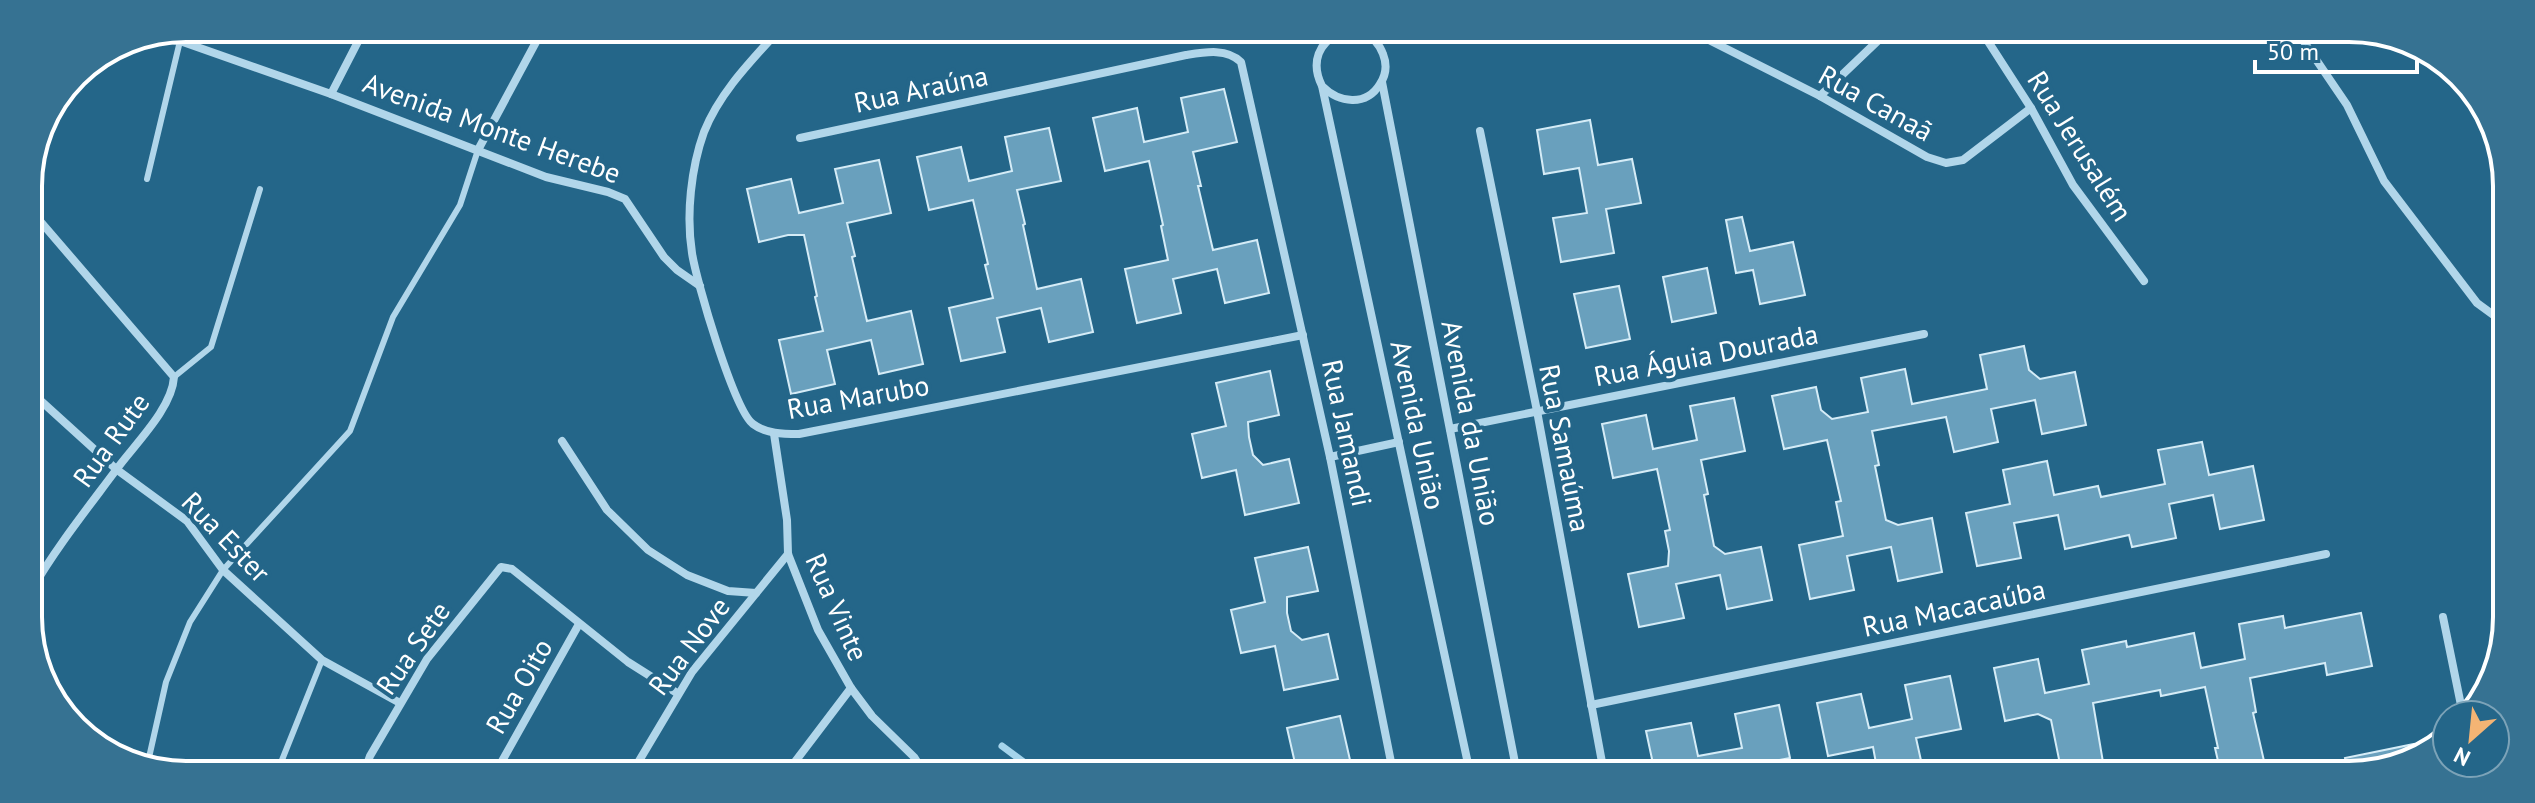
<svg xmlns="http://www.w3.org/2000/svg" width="2535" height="803" viewBox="0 0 2535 803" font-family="'PT Sans',sans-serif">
<rect width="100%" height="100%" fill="#246689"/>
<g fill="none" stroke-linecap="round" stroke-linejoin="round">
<!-- stream -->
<path stroke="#a5d4eb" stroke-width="7" d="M1002,746l35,26"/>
</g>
<!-- building -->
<g fill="#69a0bd" stroke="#d5ecf7" stroke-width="2">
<path d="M1224,89l13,53 -44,10 8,34h-3l15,64 44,-10 12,53 -44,10 -8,-34 -44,10 8,34 -44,10 -12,-54 43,-9 -7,-34 2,-1 -14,-64 -44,10 -12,-53 44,-10 7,34 44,-10 -7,-34z"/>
<path d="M1590,120l8,45 34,-6 9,44 -35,6 8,44 -53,9 -8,-44 34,-5 -8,-45 -35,6 -7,-44z"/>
<path d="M1049,128l12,53 -44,9 8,34 -2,1 14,64 44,-10 12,53 -44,10 -8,-34 -44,10 8,34 -44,9 -12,-53 44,-10 -8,-33 3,-1 -15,-64 -44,10 -12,-53 44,-10 8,34 43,-10 -7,-34z"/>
<path d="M879,160l12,53 -44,10 8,33 -3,1 15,64 44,-10 12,53 -44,10 -8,-34 -44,10 8,34 -44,10 -12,-54 44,-9 -8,-34 2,-1 -13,-61h-16l-29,7 -12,-53 44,-10 8,34 44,-10 -8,-34z"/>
<path d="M1742,217l8,34 43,-9 12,53 -45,9 -7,-34 -17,3 -10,-53z"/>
<path d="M1707,268l9,45 -44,9 -9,-45z"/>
<path d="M1619,286l11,53 -44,9 -12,-54z"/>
<path d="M2024,346l5,24 11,9 35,-7 11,53 -44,9 -7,-34 -44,9 7,33 -44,10 -8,-35 -74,14 7,34 -4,1 11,54 12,5 34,-7 10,54 -44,9 -7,-34 -44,9 7,34 -44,9 -11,-54 44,-9 -7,-34 5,-1 -14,-61 -43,9 -12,-53 44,-9 5,23 11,9 36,-7 -7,-34 44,-9 7,35 75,-15 -7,-34z"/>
<path d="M1270,371l9,44 -31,7 1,15 4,18 10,10 26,-6 10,44 -54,12 -9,-45 -34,8 -10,-44 34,-8 -10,-43z"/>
<path d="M1734,398l11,53 -44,9 7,34 -4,1 10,51 11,8 36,-7 11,53 -45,9 -7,-34 -44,9 8,34 -45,9 -11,-53 40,-8 1,-15 -4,-20 5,-1 -13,-61 -44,9 -11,-54 44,-9 7,34 44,-9 -7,-34z"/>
<path d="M2202,442l7,33 44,-9 11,54 -44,9 -7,-34 -44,9 7,34 -44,9 -3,-12 -64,14 -7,-34 -44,8 7,35 -44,8 -11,-53 44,-9 -7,-34 44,-9 7,34 44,-9 3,11 64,-13 -7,-34z"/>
<path d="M1308,547l10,44 -31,6v16l4,18 11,9 26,-6 10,45 -54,11 -9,-44 -34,7 -10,-43 34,-8 -10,-44z"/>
<path d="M2361,613l11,53 -45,9 -2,-12 -75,15 6,34 -3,1 14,61h-46l-6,-26h3l-13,-61 -44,9 -1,-6 -67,13 12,71h-43l-11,-54 -13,-6 -33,7 -11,-53 44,-9 7,34 44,-9 -7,-34 44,-9 1,6 67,-14 7,35 44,-9 -6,-35 44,-8 2,12z"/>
<path d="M1950,676l11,53 -45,9 8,36h-46l-5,-27 -45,9 -11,-53 44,-9 8,34 43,-9 -7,-34z"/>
<path d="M1779,705l11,53 -57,11 1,4h-79l-9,-42 45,-8 7,33 44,-8 -7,-34z"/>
<path d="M1340,716l10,44 -34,8 1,4h-20l-10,-44z"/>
<path d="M2414,744l3,9 -58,22h-11l-3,-17z"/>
</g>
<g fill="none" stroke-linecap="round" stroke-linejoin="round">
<!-- service -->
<g stroke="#b1d6ea" stroke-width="6">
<path d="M147,179l33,-138"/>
<path d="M174,377l37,-30 49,-158"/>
<path d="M148,762l18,-80 24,-60 33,-52 127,-139 43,-114 67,-112 18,-55"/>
<path d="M278,770l44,-110"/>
</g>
<!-- minor -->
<g stroke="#b1d6ea" stroke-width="8">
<path d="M780,29c-29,32 -60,63 -76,103 -13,36 -18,83 -12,121 4,27 42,157 61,171 13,10 30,10 46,10l504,-99"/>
<path d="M1693,32l127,64 107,61 19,6 17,-3 68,-52"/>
<path d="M1982,32l49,76 42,77 71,96"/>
<path d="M2298,33l49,72 37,76 93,122 26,19"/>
<path d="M140,37l40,4 151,53 215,83 62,15 17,7 39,58 13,13 23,16"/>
<path d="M1382,82l135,691"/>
<path d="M1322,86c17,17 44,21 58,-2 6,-9 7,-20 3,-30 -16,-44 -86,-18 -61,32l148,687"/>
<path d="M331,94l34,-66"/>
<path d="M1820,96l67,-64"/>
<path d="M1480,131l57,280 67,362"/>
<path d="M800,138l386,-83c19,-3 41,-7 55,7l89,395 63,315"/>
<path d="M478,150l65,-121"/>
<path d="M28,207l146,170c-2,32 -40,68 -58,93 -29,39 -61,79 -85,121"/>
<path d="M30,391l86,78 71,52 36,49 99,90 78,43"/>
<path d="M1450,429l474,-95"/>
<path d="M774,434l13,86 1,34 30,76 33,58 21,28 42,41 9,14"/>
<path d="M562,441l45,69 41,40 39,25 41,16 28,2"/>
<path d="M1330,457l69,-15"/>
<path d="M2443,617l20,98"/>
<path d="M1591,705l735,-151"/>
<path d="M365,770l5,-14 57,-97 74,-92 11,2 116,93 49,31"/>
<path d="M497,770l82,-146"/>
<path d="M633,771l59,-99 96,-118"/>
<path d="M788,771l63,-83"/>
</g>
</g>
<g text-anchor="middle" stroke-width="8" stroke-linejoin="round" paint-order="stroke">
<!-- street labels -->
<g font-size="28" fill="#fff" stroke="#246689">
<text transform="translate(921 89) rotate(-12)" y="10">Rua Araúna</text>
<text transform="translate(1876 103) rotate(29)" y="10">Rua Canaã</text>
<text transform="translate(492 128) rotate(20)" y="10">Avenida Monte Herebe</text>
<text transform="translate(2080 146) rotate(58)" y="10">Rua Jerusalém</text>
<text transform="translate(1706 355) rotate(-11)" y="10">Rua Águia Dourada</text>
<text transform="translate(858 397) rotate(-10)" y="10">Rua Marubo</text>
<text transform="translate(1471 423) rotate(79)" y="10">Avenida da União</text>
<text transform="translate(1418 425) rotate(78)" y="10">Avenida União</text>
<text transform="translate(1347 433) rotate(78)" y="10">Rua Jamandi</text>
<text transform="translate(111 440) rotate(-54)" y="10">Rua Rute</text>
<text transform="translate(1565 448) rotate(79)" y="10">Rua Samaúma</text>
<text transform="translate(226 537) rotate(46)" y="10">Rua Ester</text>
<text transform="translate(837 607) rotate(66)" y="10">Rua Vinte</text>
<text transform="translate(1954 608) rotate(-12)" y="10">Rua Macacaúba</text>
<text transform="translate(689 646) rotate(-53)" y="10">Rua Nove</text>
<text transform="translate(413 648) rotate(-55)" y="10">Rua Sete</text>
<text transform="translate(519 686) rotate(-60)" y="10">Rua Oito</text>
</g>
</g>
<!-- crop -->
<path d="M0 0H2535V803H0ZM186 42H2349A144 144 0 0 1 2493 186V617A144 144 0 0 1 2349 761H186A144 144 0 0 1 42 617V186A144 144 0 0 1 186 42Z" fill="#367292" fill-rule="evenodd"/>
<path fill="none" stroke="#fff" stroke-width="4" d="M186 42H2349A144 144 0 0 1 2493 186V617A144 144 0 0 1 2349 761H186A144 144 0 0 1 42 617V186A144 144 0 0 1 186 42Z"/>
<!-- north arrow -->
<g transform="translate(2471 739) rotate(207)"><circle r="38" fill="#246689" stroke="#7ca3b8" stroke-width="2"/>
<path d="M0-6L14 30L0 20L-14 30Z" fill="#f4b474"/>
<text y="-12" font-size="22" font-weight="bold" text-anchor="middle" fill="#ffffff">N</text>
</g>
<!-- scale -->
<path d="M2255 60v12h162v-12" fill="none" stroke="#ffffff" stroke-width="4"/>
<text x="2267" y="60" font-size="24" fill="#ffffff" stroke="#246689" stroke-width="6" paint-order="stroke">50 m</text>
</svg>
